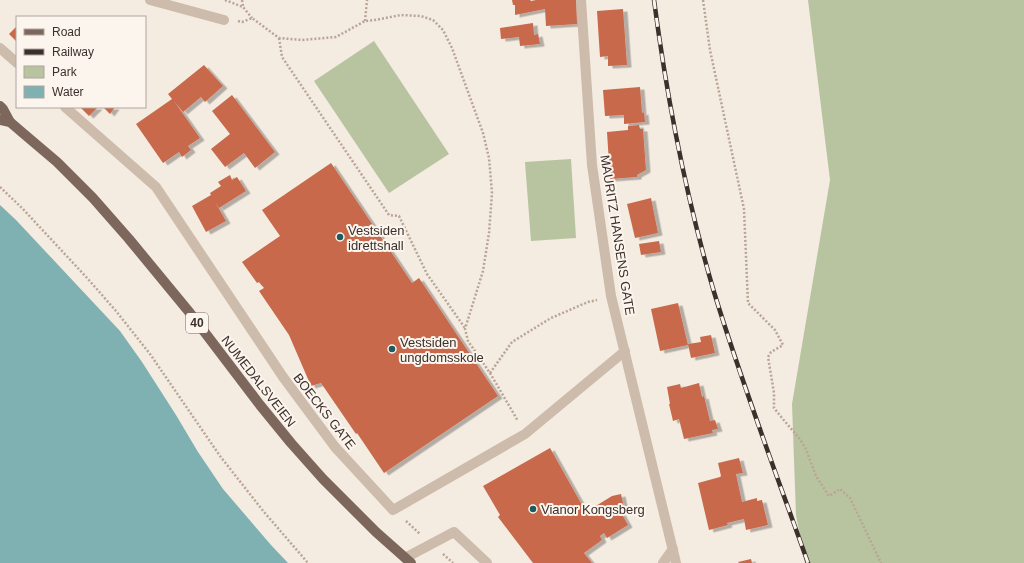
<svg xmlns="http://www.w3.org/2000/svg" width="1024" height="563" viewBox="0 0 1024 563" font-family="Helvetica,sans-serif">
<defs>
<filter id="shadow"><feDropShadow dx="4.5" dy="2.5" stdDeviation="0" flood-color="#0004"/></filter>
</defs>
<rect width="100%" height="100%" fill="#f4ebe1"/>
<!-- green -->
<g fill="#b8c4a0">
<path d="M808,0h216v563h-219l-9,-48 -4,-111 38,-224z"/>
<path d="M374,41l75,113 -60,39 -75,-112z"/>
<path d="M571,159l5,79 -45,3 -6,-79z"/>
</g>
<!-- water -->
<path fill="#7fb0b2" d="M0,205l16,15 104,111 22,31 34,53 22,37 25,37 48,56 17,18h-288z"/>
<!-- building -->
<g fill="#c8694b" filter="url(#shadow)">
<path d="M512,0h18l1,1 5,-1h40l1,24 -31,2 -1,-17 -30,6v-10h-2z"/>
<path d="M623,9l4,56 -19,1v-10l-8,1 -3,-46z"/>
<path d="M533,23l1,12 4,-1 2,10 -20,2 -1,-9 -18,2 -1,-11z"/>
<path d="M17,26v16l-8,-8z"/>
<path d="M204,65l19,21 -18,16 -4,-5 -18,15 -9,-11 26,37 -12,8 3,4 -9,7 -3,-5 -16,11 -27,-39 36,-25 -4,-5z"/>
<path d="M640,87l2,26 2,-1 1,10 -21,2v-9l-19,1 -2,-26z"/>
<path d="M232,95l43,57 -20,16 -11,-15 -19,14 -14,-18 19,-15 -18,-23z"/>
<path d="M80,107h18l-9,9z"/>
<path d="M103,107h12l-5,7z"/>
<path d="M639,125l1,4h3l3,41 -9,5v2l-27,2 -3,-47 21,-2v-4z"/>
<path d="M331,163l81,120 7,-5 79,118 -114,77 -27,-40 -1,1 -35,-51 -10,3 -22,-51 -30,-44 5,-3 -5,-6 -2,1 -15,-21 38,-26 -18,-26z"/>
<path d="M230,175l2,5 5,-3 9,14 -27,17 -4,-6 11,19 -20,11 -14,-26 19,-11 -1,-2 11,-7 -3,-4z"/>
<path d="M651,198l7,35 -23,5 -8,-34z"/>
<path d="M659,241l2,11 -20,3 -2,-11z"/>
<path d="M678,303l10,42 -28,6 -9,-42z"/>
<path d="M711,335l4,18 -24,5 -3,-14 13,-2 -1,-5z"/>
<path d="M699,383l3,14 2,-1 6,25 5,-1 3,9 -6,1 1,3 -29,6 -5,-20 -6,2 -4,-17h1l-3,-17 13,-3 1,4z"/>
<path d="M550,448l36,64 26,-16 9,-2 3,14 -5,1 9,16 -21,13 -3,-5 -4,3 2,4 -18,13 8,10h-59l-35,-46 2,-2 -17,-29z"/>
<path d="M739,458l4,15 -7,1 6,28 15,-4v3l5,-1 6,25 -22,5 -2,-11 -17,4 1,2 -19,5 -11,-47 22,-6 1,-1 -3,-13z"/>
<path d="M751,559l1,4h-13l-1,-1z"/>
</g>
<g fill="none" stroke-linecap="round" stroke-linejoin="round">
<!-- path -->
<g stroke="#b9a596" stroke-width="2.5" stroke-dasharray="2 2" stroke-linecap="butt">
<path d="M225,0l18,7 9,11"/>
<path d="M242,0l1,6"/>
<path d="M703,0l7,50 34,159 4,94 27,27 8,15 -12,7 -3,5 6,36v15l8,10 17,20 6,9 11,29 13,20 11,-7 10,9 31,65"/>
<path d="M238,21l4,1 10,-4 27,20 23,2 34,-3 29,-16 10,-1 26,-5 20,1 12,4 10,10 9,18 31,85 6,25 3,35 -3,40 -6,38 -18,58 3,12 22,32 28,48"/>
<path d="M365,21l2,-21"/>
<path d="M279,38l3,19 107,158 10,1 28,58 38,54"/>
<path d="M0,187l22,21 66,71 28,32 34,43 70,102 44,56 44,51"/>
<path d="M490,373l22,-31 39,-24 37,-16 9,-2"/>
<path d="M406,521l14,13"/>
<path d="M443,554l10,9"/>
</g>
<!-- lane -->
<g stroke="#cdbbac" stroke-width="10">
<path d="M405,558l49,-26 33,31"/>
<path d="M663,563l10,-14"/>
</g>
<!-- street -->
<g stroke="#cdbbac" stroke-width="10">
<path d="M150,0l74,20"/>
<path d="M581,0l11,165 19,131 65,267"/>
<path d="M0,48l17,15"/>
<path d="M65,107l91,80 127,190 52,70 58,63 132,-76 100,-83"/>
</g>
<!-- primary -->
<g stroke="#7d675c" stroke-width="10">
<path d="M0,106l3,3 7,13"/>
<path d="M0,120l10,2 14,12 33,28 36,36 36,41 61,74 70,92 31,38 32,36 53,53 35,31"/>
</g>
<!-- rail casing -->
<g stroke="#3b302b" stroke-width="4.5">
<path id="rail" d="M654,0c13,99 32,197 60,292 28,92 62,181 94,271"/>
</g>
<!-- rail -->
<use href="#rail" stroke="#fbf5ee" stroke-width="3" stroke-dasharray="9" stroke-linecap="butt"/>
</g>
<!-- markers -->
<g fill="#1f5a5e" stroke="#fbf5ee" stroke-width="1.5">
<circle cx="340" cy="237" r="4"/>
<circle cx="392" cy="349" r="4"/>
<circle cx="533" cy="509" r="4"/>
</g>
<g text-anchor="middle" stroke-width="4" stroke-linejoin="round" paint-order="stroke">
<!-- shield labels -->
<rect fill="#fbf5ee" stroke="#756b66" stroke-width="1" x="186" y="313" width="22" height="20" rx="3"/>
<g font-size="12" font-weight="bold" fill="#3b302b">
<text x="197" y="327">40</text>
</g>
<!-- poi labels -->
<g font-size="13" fill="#3b302b" stroke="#fbf5ee" text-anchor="start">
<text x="348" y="235">Vestsiden<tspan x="348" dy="15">idrettshall</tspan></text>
<text x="400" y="347">Vestsiden<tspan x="400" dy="15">ungdomsskole</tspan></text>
<text x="541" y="514">Vianor Kongsberg</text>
</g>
<!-- street labels -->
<g font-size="13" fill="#3b302b" stroke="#fbf5ee">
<text transform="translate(618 235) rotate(81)" y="5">MAURITZ HANSENS GATE</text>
<text transform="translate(259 381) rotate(52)" y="5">NUMEDALSVEIEN</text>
<text transform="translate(325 411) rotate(52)" y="5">BOECKS GATE</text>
</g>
</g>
<!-- legend -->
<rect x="16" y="16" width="130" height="92" fill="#fbf5ee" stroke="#aea6a0"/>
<rect x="24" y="29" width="20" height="6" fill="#7d675c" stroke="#aea6a0"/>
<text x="52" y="36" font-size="12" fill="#3b302b">Road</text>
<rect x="24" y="49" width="20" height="6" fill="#3b302b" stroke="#aea6a0"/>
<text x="52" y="56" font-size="12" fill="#3b302b">Railway</text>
<rect x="24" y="66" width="20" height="12" fill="#b8c4a0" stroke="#aea6a0"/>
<text x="52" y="76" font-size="12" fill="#3b302b">Park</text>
<rect x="24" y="86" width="20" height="12" fill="#7fb0b2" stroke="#aea6a0"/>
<text x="52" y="96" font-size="12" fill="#3b302b">Water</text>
</svg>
